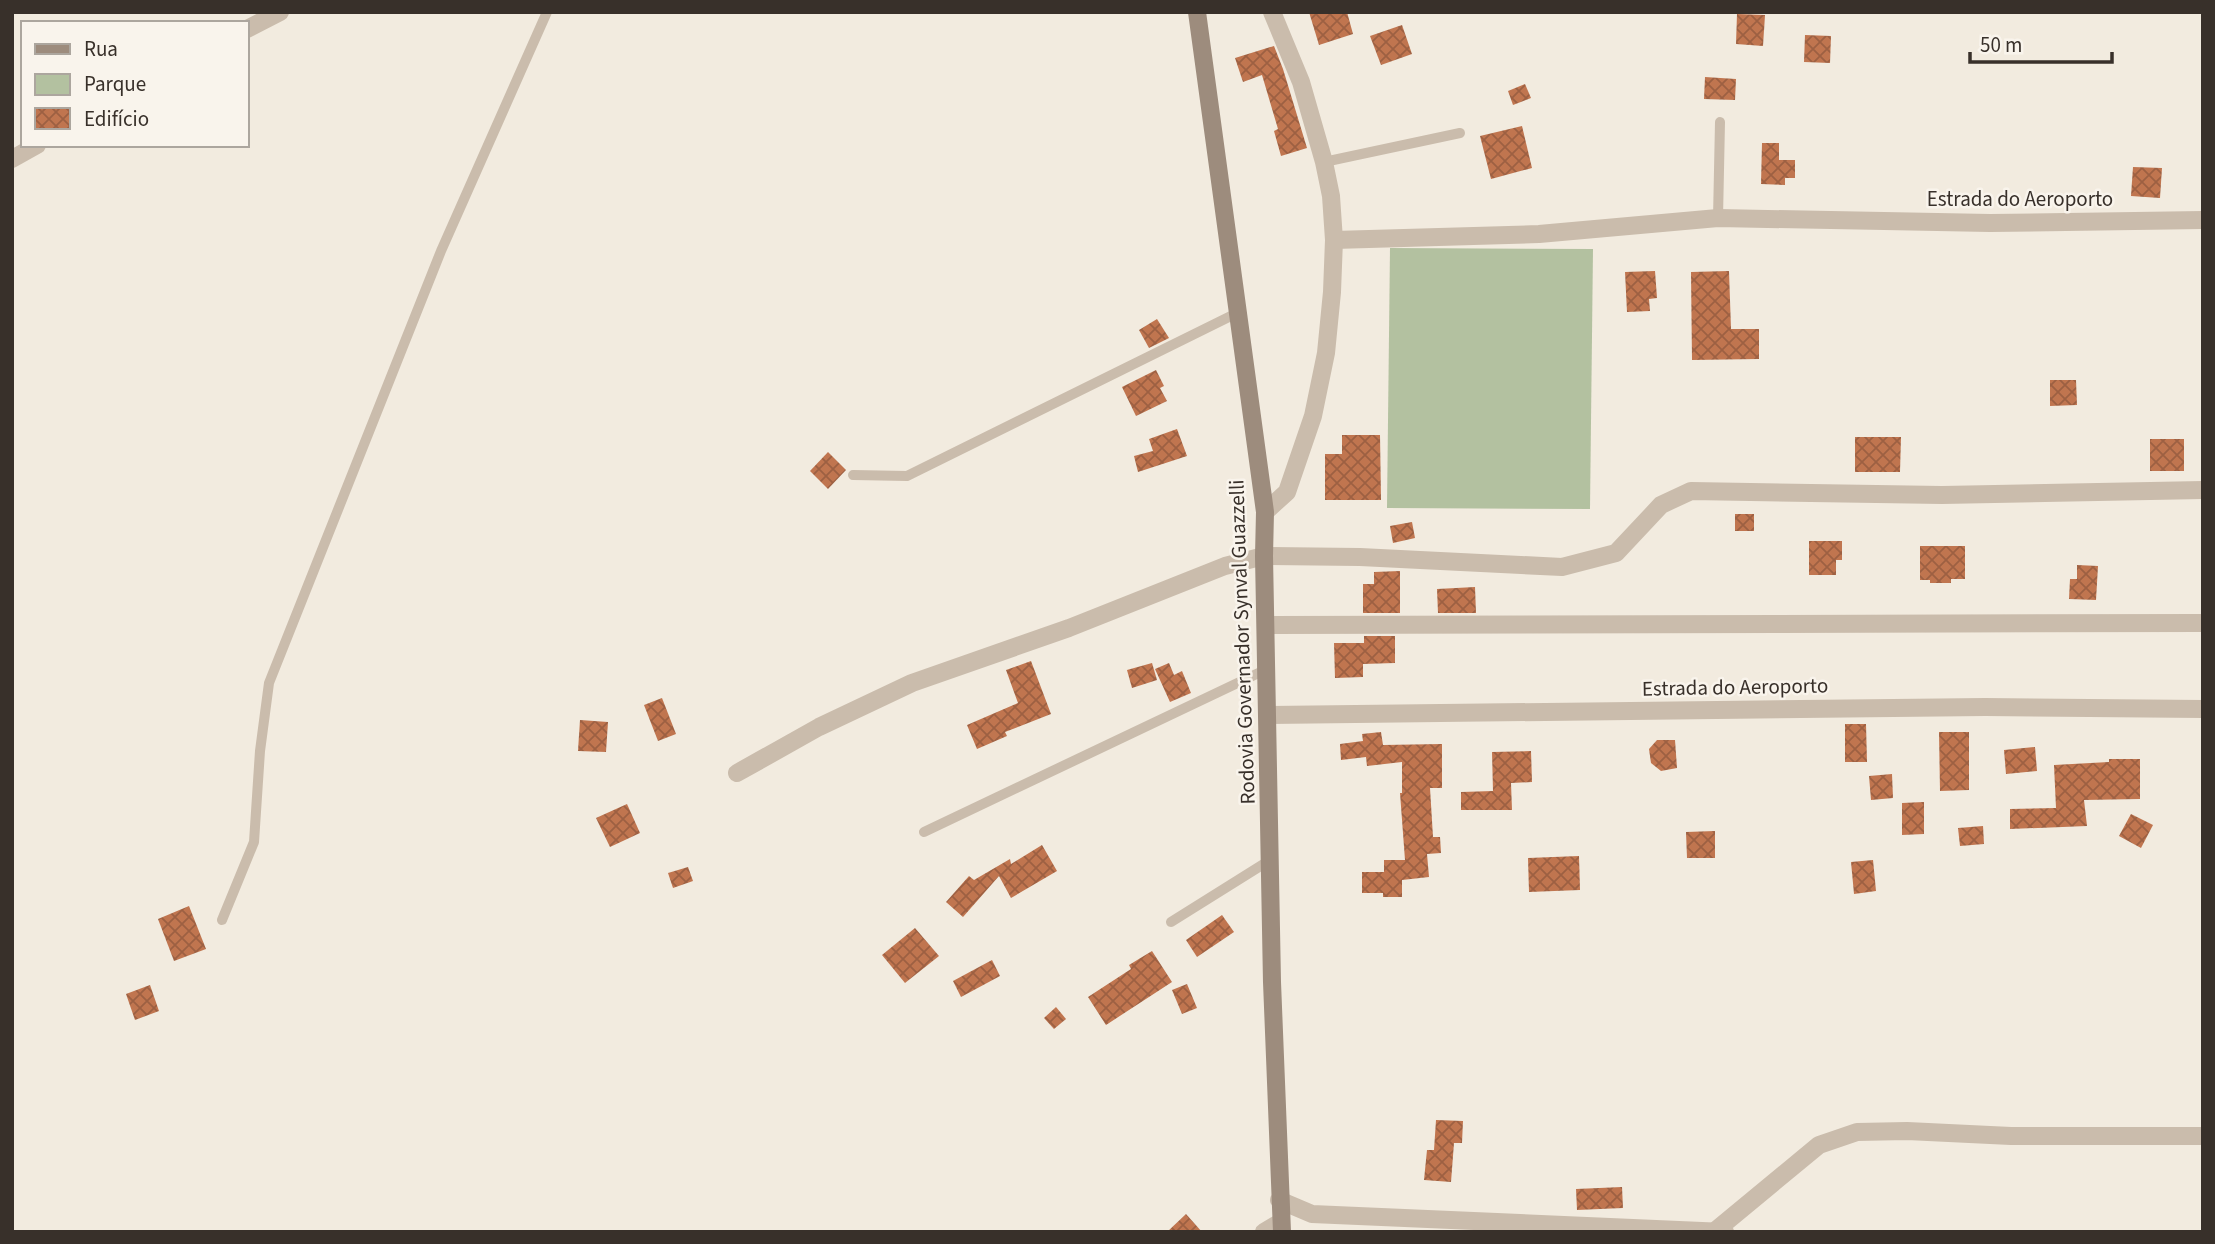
<svg xmlns="http://www.w3.org/2000/svg" width="2215" height="1244" viewBox="0 0 2215 1244" font-family="'Source Sans 3',sans-serif">
<defs>
<pattern id="building-cross-hatch" width="8" height="8" patternUnits="userSpaceOnUse" patternTransform="scale(1.75)"><rect width="8" height="8" fill="#c0754f"/><path d="M0 0l8 8M0 8l8-8" fill="none" stroke="#9d6042"/></pattern>
</defs>
<rect width="100%" height="100%" fill="#f2ebdf"/>
<!-- park -->
<path fill="#b3c1a0" d="M1390,248l203,1 -3,260 -203,-1z"/>
<!-- building -->
<g fill="url(#building-cross-hatch)">
<path d="M1309,12h38l6,22 -34,11z"/>
<path d="M1737,14l28,1 -2,31 -27,-2z"/>
<path d="M1402,25l10,29 -31,11 -11,-29z"/>
<path d="M1805,35l26,1 -1,27 -26,-1z"/>
<path d="M1274,46l9,23 24,79 -26,8 -7,-25 4,-2 -16,-54 -19,7 -8,-24z"/>
<path d="M1705,77l31,2 -1,21 -31,-1z"/>
<path d="M1525,84l6,14 -18,7 -5,-14z"/>
<path d="M1522,126l10,42 -41,11 -11,-43z"/>
<path d="M1762,143h17v17h16v18h-10v7l-24,-1z"/>
<path d="M2133,167l29,1 -2,30 -29,-2z"/>
<path d="M1655,271l2,27 -8,1 1,12 -23,1 -2,-40z"/>
<path d="M1729,271l2,58h28v30l-67,1 -1,-88z"/>
<path d="M1157,319l12,19 -20,10 -10,-18z"/>
<path d="M1156,370l8,16 -4,2 7,13 -31,15 -14,-29z"/>
<path d="M2050,380h26l1,25 -27,1z"/>
<path d="M1177,429l10,27 -49,16 -4,-16 19,-5 -4,-12z"/>
<path d="M1342,435h38l1,65h-56v-46h17z"/>
<path d="M1855,437h46l-1,35h-45z"/>
<rect x="2150" y="439" width="34" height="32"/>
<path d="M828,452l18,18 -18,19 -18,-18z"/>
<rect x="1735" y="514" width="19" height="17"/>
<path d="M1412,522l3,16 -22,5 -3,-17z"/>
<path d="M1809,541h33v19h-6v15h-27z"/>
<path d="M1920,546h45v33h-14v4h-21v-3h-10z"/>
<path d="M2077,565l21,1 -2,34 -27,-1 1,-20h7z"/>
<path d="M1400,571v42h-37v-29h11v-12z"/>
<path d="M1475,587l1,26h-38l-1,-24z"/>
<path d="M1364,636h31v27l-32,1v13l-28,1 -1,-35h30z"/>
<path d="M1031,661l20,53 -46,18 2,4 -30,13 -10,-24 51,-22 -12,-33z"/>
<path d="M1152,663l5,17 -25,8 -5,-18z"/>
<path d="M1169,663l5,12 8,-4 9,22 -21,9 -15,-33z"/>
<path d="M662,698l14,36 -18,7 -14,-36z"/>
<path d="M580,720l28,2 -2,30 -28,-1z"/>
<path d="M1845,724h21l1,38h-22z"/>
<path d="M1381,732l2,13 59,-1v44h-12l3,49h7l1,16 -14,1 2,23 -27,3v17h-19v-4h-21v-21h22v-12h21l-5,-67h2v-31l-35,4 -1,-9 -25,3 -1,-16 23,-3 -1,-7z"/>
<path d="M1939,732h30v58l-29,1z"/>
<path d="M1657,740h18l2,28 -16,3 -10,-8 -2,-14z"/>
<path d="M2035,747l2,24 -31,3 -2,-24z"/>
<path d="M1531,751l1,31 -21,1 1,27h-51v-18l32,-1 -1,-39z"/>
<path d="M2109,759h31v40l-56,1 3,26 -77,3v-20l46,-1 -2,-43 55,-3z"/>
<path d="M1892,774l1,24 -22,2 -2,-24z"/>
<path d="M1924,802v32l-22,1v-32z"/>
<path d="M627,804l13,29 -30,14 -14,-29z"/>
<path d="M2131,814l22,11 -12,23 -22,-12z"/>
<path d="M1983,826l1,18 -24,2 -2,-18z"/>
<path d="M1715,831v27h-28l-1,-26z"/>
<path d="M1042,845l15,26 -46,27 -12,-22 -36,41 -17,-15 23,-26 5,4 36,-21 1,5z"/>
<path d="M1579,856l1,34 -51,2 -1,-34z"/>
<path d="M1873,860l3,31 -22,3 -3,-32z"/>
<path d="M688,867l5,14 -20,7 -5,-15z"/>
<path d="M189,906l17,43 -32,12 -16,-42z"/>
<path d="M1222,915l12,17 -37,25 -11,-17z"/>
<path d="M915,928l24,28 -34,27 -23,-28z"/>
<path d="M1152,951l20,31 -66,43 -18,-28 43,-28 -2,-4z"/>
<path d="M992,960l8,16 -39,21 -8,-16z"/>
<path d="M1187,984l10,24 -15,6 -10,-24z"/>
<path d="M150,985l9,26 -24,9 -9,-26z"/>
<path d="M1056,1007l10,12 -12,10 -10,-11z"/>
<path d="M1436,1120l27,1 -1,22h-8l-3,39 -27,-2 3,-30h7z"/>
<path d="M1622,1187l1,21 -46,2 -1,-21z"/>
<path d="M1186,1214l16,18h-35z"/>
</g>
<g fill="none" stroke-linecap="round" stroke-linejoin="round">
<!-- lane -->
<g stroke="#cabcac" stroke-width="10">
<path d="M1324,162l136,-29"/>
<path d="M1718,218l2,-96"/>
<path d="M853,475l54,1 332,-164"/>
<path d="M924,832l343,-163"/>
<path d="M222,920l32,-78 6,-91 9,-68 172,-432 106,-239"/>
<path d="M1171,922l99,-62"/>
</g>
<!-- street -->
<g stroke="#cabcac" stroke-width="18">
<path d="M247,29l33,-17"/>
<path d="M12,159l25,-14"/>
<path d="M1334,240l205,-6 179,-16 272,5 213,-3"/>
<path d="M1265,512l22,-20 26,-76 13,-63 6,-61 2,-52 -3,-44 -7,-34 -23,-80 -29,-70"/>
<path d="M1266,625l937,-2"/>
<path d="M1268,715l717,-8 218,2"/>
<path d="M737,773l82,-46 93,-44 157,-55 156,-62 39,-10 96,1 202,10 54,-14 45,-48 30,-14 251,4 261,-5"/>
<path d="M1279,1200l33,14 413,18"/>
<path d="M1715,1231l104,-86 38,-13 50,-1 104,5h192"/>
<path d="M1264,1232l17,-10"/>
</g>
<!-- secondary -->
<path stroke="#9d8c7d" stroke-width="18" d="M1197,12l68,500 -1,44 8,426 10,250"/>
</g>
<g text-anchor="middle" stroke-width="5" stroke-linejoin="round" paint-order="stroke">
<!-- street labels -->
<g font-size="21" fill="#38302a" stroke="#f9f4ec">
<text x="2020" y="206">Estrada do Aeroporto</text>
<text transform="translate(1242 642) rotate(-92)" y="7">Rodovia Governador Synval Guazzelli</text>
<text transform="translate(1735 687) rotate(-1)" y="7">Estrada do Aeroporto</text>
</g>
</g>
<!-- border -->
<rect width="2215" height="1244" fill="none" stroke="#38302a" stroke-width="28"/>
<!-- legend -->
<rect x="21" y="21" width="228" height="126" fill="#f9f4ec" stroke="#aca69e" stroke-width="2"/>
<rect x="35" y="44" width="35" height="10" fill="#9d8c7d" stroke="#aca69e" stroke-width="2"/>
<text x="84" y="56" font-size="21" fill="#38302a">Rua</text>
<rect x="35" y="74" width="35" height="21" fill="#b3c1a0" stroke="#aca69e" stroke-width="2"/>
<text x="84" y="91" font-size="21" fill="#38302a">Parque</text>
<rect x="35" y="108" width="35" height="21" fill="url(#building-cross-hatch)" stroke="#aca69e" stroke-width="2"/>
<text x="84" y="126" font-size="21" fill="#38302a">Edifício</text>
<!-- scale -->
<path d="M1970 52v10h142v-10" fill="none" stroke="#38302a" stroke-width="3.5"/>
<text x="1980" y="52" font-size="21" fill="#38302a" stroke="#f9f4ec" stroke-width="5" paint-order="stroke">50 m</text>
</svg>
